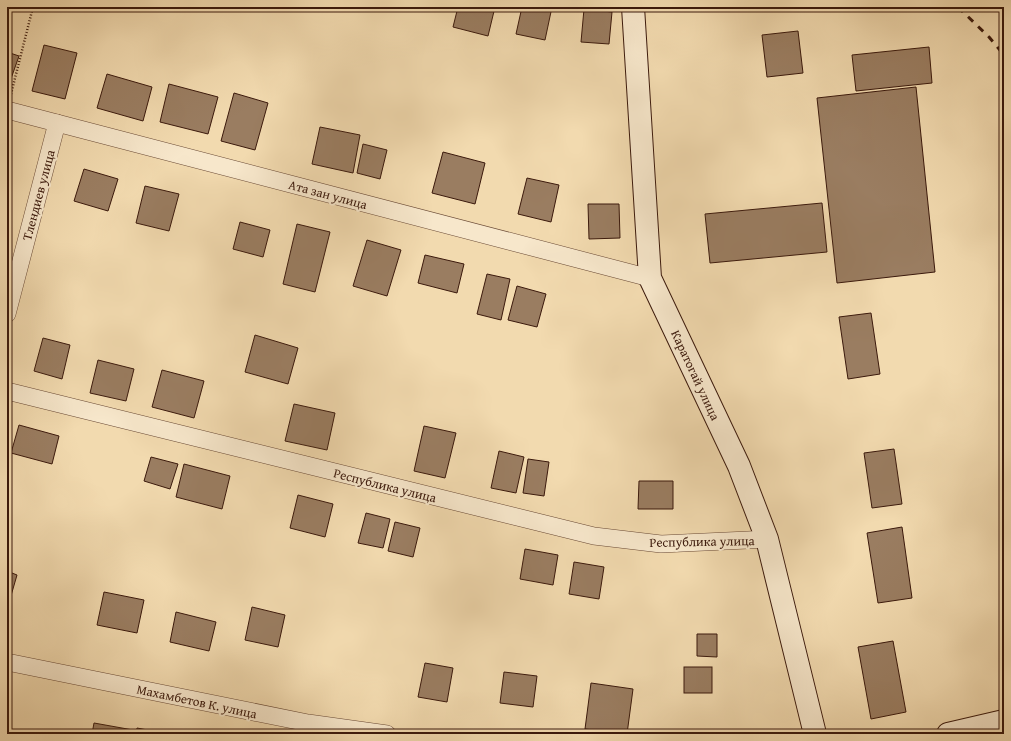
<svg xmlns="http://www.w3.org/2000/svg" width="1011" height="741" viewBox="0 0 1011 741" font-family="'Gentium Book Plus',serif">
<rect width="100%" height="100%" fill="#f2daaf"/>
<filter id="stains"><feTurbulence type="fractalNoise" baseFrequency=".005" numOctaves="4"/><feColorMatrix values="0 0 0 0 .2 0 0 0 0 .09 0 0 0 0 .02 0 0 0 .5 -.17"/></filter>
<radialGradient id="worn" r=".72"><stop offset=".6" stop-color="#630" stop-opacity="0"/><stop offset="1" stop-color="#630" stop-opacity=".3"/></radialGradient>
<!-- building -->
<g fill="#9a7d61" stroke="#3b190c">
<path d="M438,7h16l-1,4z"/>
<path d="M458,7h37l-7,29 -35,-9z"/>
<path d="M522,7h30l-7,33 -29,-6z"/>
<path d="M761,7h34l-33,3z"/>
<path d="M584,9l28,3 -3,32 -28,-2z"/>
<path d="M798,31l5,42 -36,4 -5,-42z"/>
<path d="M44,45l33,8 -12,46 -33,-8z"/>
<path d="M929,47l3,36 -76,8 -4,-36z"/>
<path d="M7,52l12,4 -12,34z"/>
<path d="M107,74l45,13 -9,34 -46,-13z"/>
<path d="M169,84l49,13 -10,37 -48,-12z"/>
<path d="M916,87l19,185 -98,11 -20,-185z"/>
<path d="M234,93l34,10 -13,47 -34,-9z"/>
<path d="M320,127l40,8 -7,38 -41,-9z"/>
<path d="M363,144l24,6 -7,29 -23,-6z"/>
<path d="M443,152l42,11 -10,41 -43,-11z"/>
<path d="M84,169l34,10 -10,32 -34,-10z"/>
<path d="M527,178l32,7 -8,37 -33,-8z"/>
<path d="M145,186l34,8 -10,37 -33,-8z"/>
<path d="M822,203l5,49 -117,11 -5,-49z"/>
<path d="M588,204h31l1,34 -31,1z"/>
<path d="M240,222l30,8 -7,27 -30,-8z"/>
<path d="M297,224l33,8 -15,60 -32,-8z"/>
<path d="M367,240l34,10 -14,46 -34,-10z"/>
<path d="M425,255l39,9 -7,29 -39,-10z"/>
<path d="M487,274l23,5 -9,41 -24,-6z"/>
<path d="M517,286l29,8 -9,33 -29,-7z"/>
<path d="M871,313l9,61 -32,5 -9,-62z"/>
<path d="M255,335l43,13 -10,36 -43,-12z"/>
<path d="M43,338l27,7 -8,34 -28,-8z"/>
<path d="M98,360l36,9 -8,32 -36,-8z"/>
<path d="M162,370l42,11 -10,37 -42,-11z"/>
<path d="M294,404l41,9 -8,37 -42,-9z"/>
<path d="M19,425l40,11 -7,28 -41,-11z"/>
<path d="M424,426l32,7 -11,45 -31,-7z"/>
<path d="M894,449l8,55 -30,4 -8,-55z"/>
<path d="M499,451l25,6 -8,36 -25,-5z"/>
<path d="M151,457l27,7 -8,25 -26,-8z"/>
<path d="M528,459l21,3 -5,34 -21,-3z"/>
<path d="M184,464l46,12 -8,33 -46,-12z"/>
<path d="M639,481h34v28h-35z"/>
<path d="M298,495l35,9 -8,33 -35,-9z"/>
<path d="M366,513l24,6 -7,29 -25,-5z"/>
<path d="M395,522l25,6 -7,29 -25,-6z"/>
<path d="M902,527l10,71 -34,5 -11,-70z"/>
<path d="M525,549l33,6 -5,30 -33,-6z"/>
<path d="M574,562l30,5 -5,32 -30,-5z"/>
<path d="M7,571l10,4 -9,31 -1,-1z"/>
<path d="M104,592l40,8 -7,33 -40,-8z"/>
<path d="M252,607l33,8 -7,32 -33,-7z"/>
<path d="M176,612l40,10 -7,29 -39,-9z"/>
<path d="M697,634h20v23l-20,-1z"/>
<path d="M893,641l13,71 -35,7 -13,-72z"/>
<path d="M425,663l28,5 -6,34 -29,-5z"/>
<rect x="684" y="667" width="28" height="26"/>
<path d="M504,672l33,4 -4,31 -33,-4z"/>
<path d="M591,683l42,6 -6,45 -42,-5z"/>
<path d="M94,723l39,7 -1,4h-40z"/>
<path d="M137,728l32,6h-33z"/>
</g>
<g fill="none" stroke-linecap="round" stroke-linejoin="round">
<!-- street casing -->
<g stroke="#694935" stroke-width="18">
<g id="street">
<path d="M7,110l643,168"/>
<path d="M7,314l50,-191"/>
<path d="M7,391l587,145 67,8 106,-5"/>
<path d="M7,662l301,61 79,11"/>
</g>
</g>
<!-- secondary casing -->
<g stroke="#3b190c" stroke-width="24">
<g id="secondary">
<path d="M633,7l17,271 89,188 28,73 48,195"/>
<path d="M948,734l56,-13"/>
</g>
</g>
<!-- path -->
<path stroke="#3b190c" stroke-width="2.5" stroke-dasharray="1 2" stroke-linecap="butt" d="M11,94l22,-87"/>
<!-- street -->
<use href="#street" stroke="#f7e7cb" stroke-width="17"/>
<!-- secondary -->
<use href="#secondary" stroke="#f7e7cb" stroke-width="22"/>
<!-- rail -->
<path stroke="#3b190c" stroke-width="3" stroke-dasharray="7 7" stroke-linecap="butt" d="M958,7l31,30 15,18"/>
</g>
<g text-anchor="middle" stroke-width="4" stroke-linejoin="round" paint-order="stroke">
<!-- street labels -->
<g font-size="13" fill="#3b190c" stroke="#f7e7cb">
<text transform="translate(328 194) rotate(15)" y="5">Ата зан улица</text>
<text transform="translate(38 195) rotate(-75)" y="5">Тлендиев улица</text>
<text transform="translate(696 375) rotate(65)" y="5">Каратогай улица</text>
<text transform="translate(385 485) rotate(14)" y="5">Республика улица</text>
<text transform="translate(702 541) rotate(-1)" y="5">Республика улица</text>
<text transform="translate(197 701) rotate(12)" y="5">Махамбетов К. улица</text>
</g>
</g>
<!-- margin -->
<rect width="1011" height="741" fill="none" stroke="#f2daaf" stroke-width="24"/>
<rect x="8" y="8" width="995" height="725" fill="none" stroke="#3b190c" stroke-width="2"/>
<rect x="12" y="12" width="987" height="717" fill="none" stroke="#3b190c"/>
<rect width="100%" height="100%" filter="url(#stains)"/>
<rect width="100%" height="100%" fill="url(#worn)"/>
</svg>
